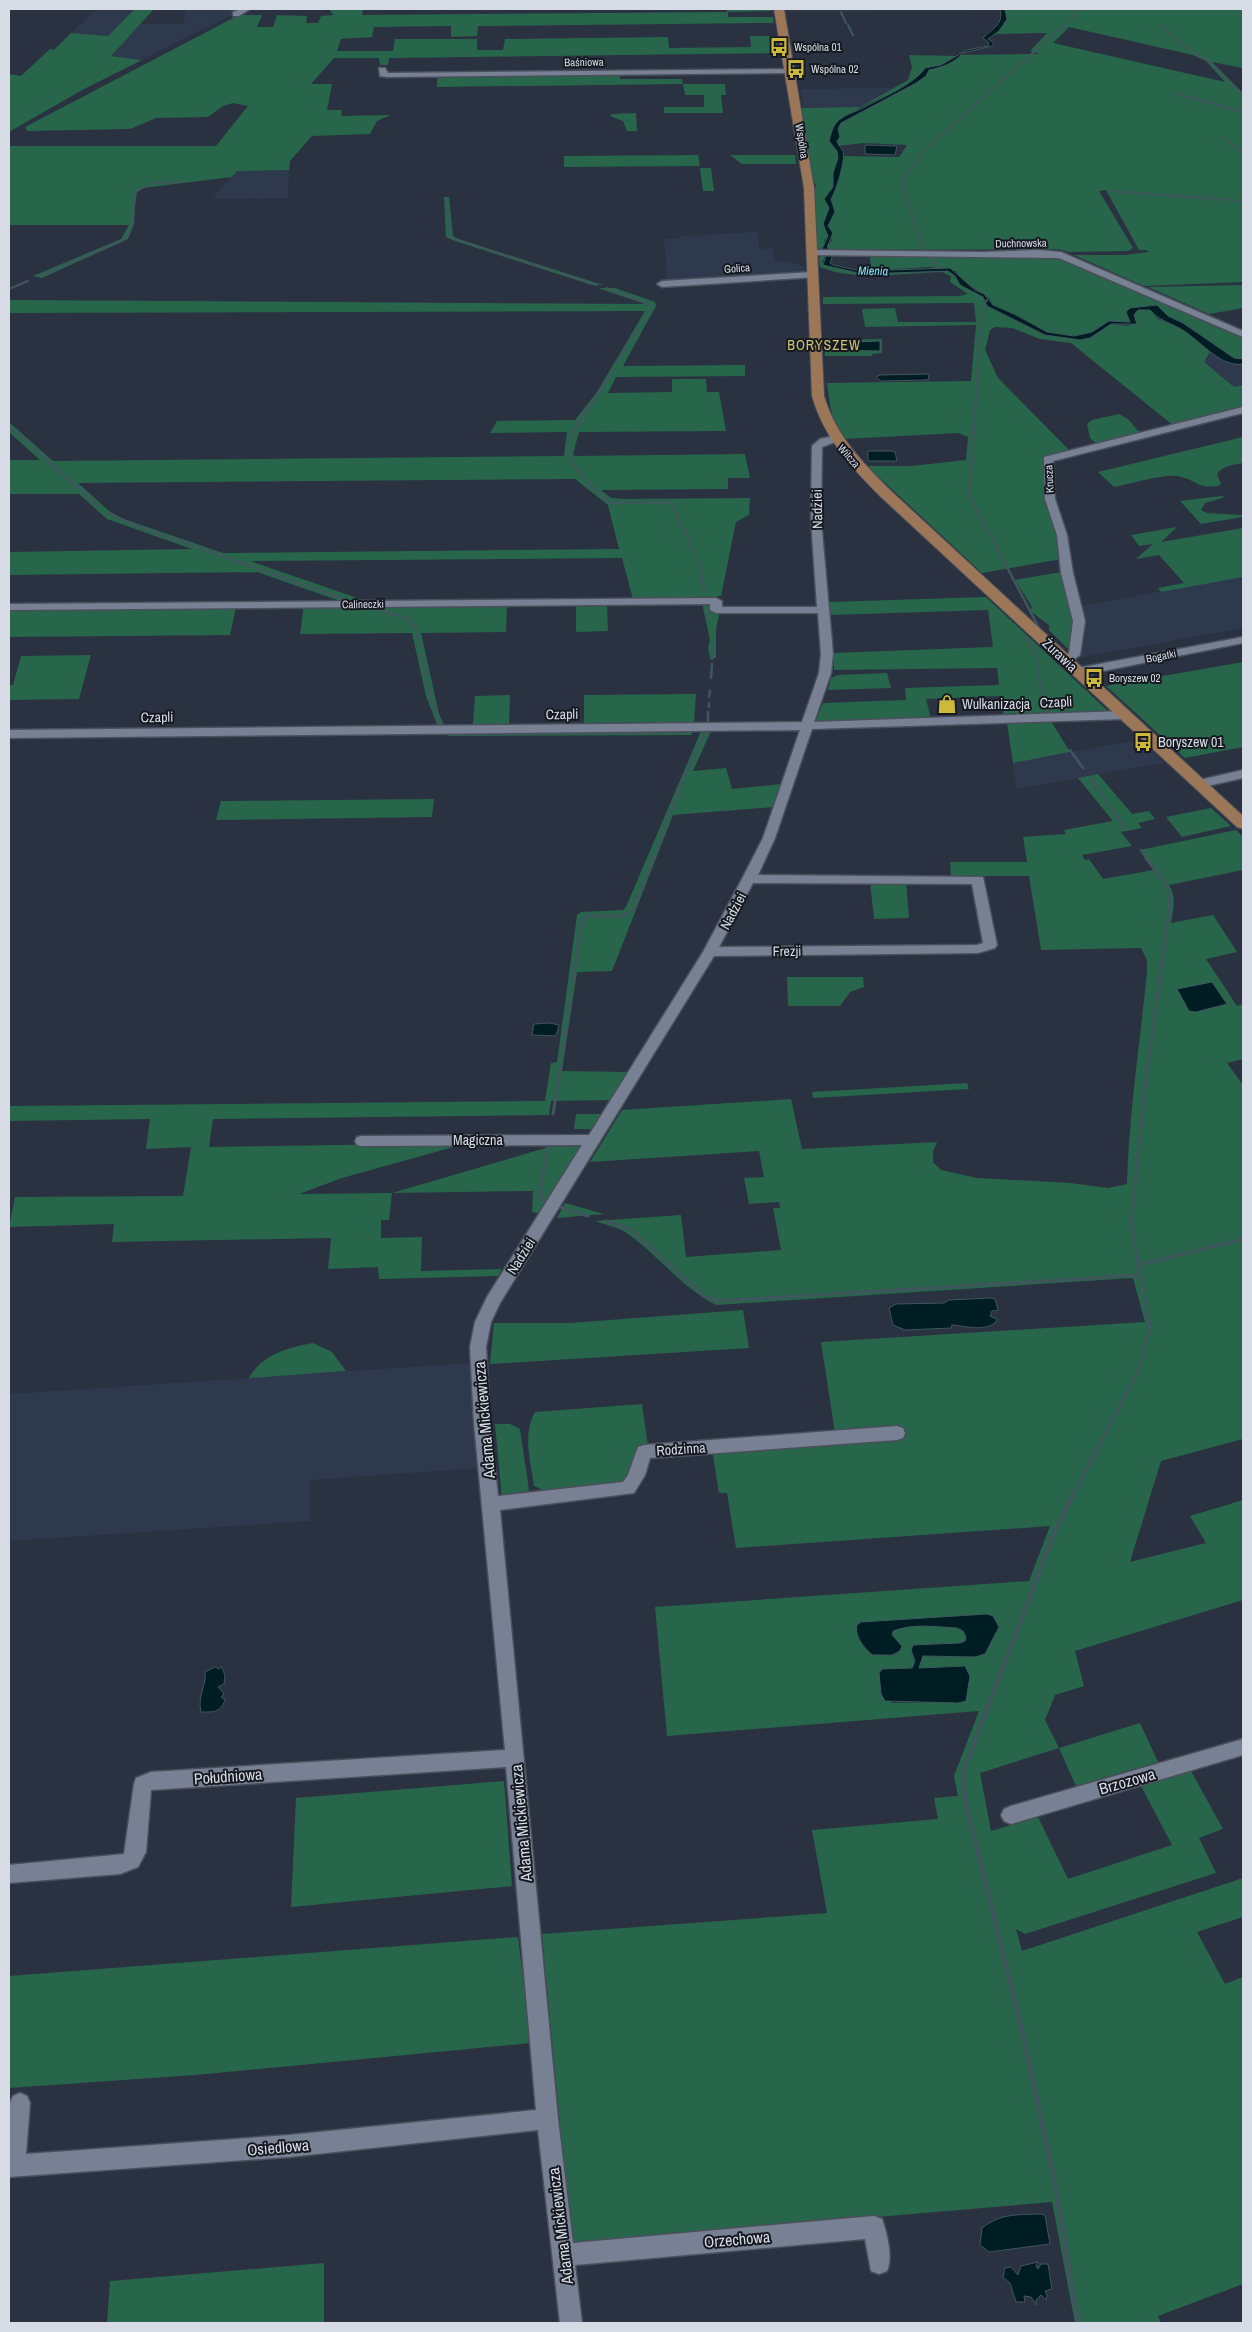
<svg xmlns="http://www.w3.org/2000/svg" width="1252" height="2332" viewBox="0 0 1252 2332" font-family="'Archivo Narrow',sans-serif">
<rect width="100%" height="100%" fill="#2a3241"/>
<!-- built -->
<g fill="#2f394e">
<path d="M97,9h38l-27,27 -37,-3z"/>
<path d="M186,9h57l-101,51 -32,-4 30,-32h42l2,-2z"/>
<path d="M787,9h208v2l-207,1z"/>
<path d="M892,88l-32,19 -57,1 -2,-19z"/>
<path d="M289,170l-1,28 -76,1 25,-28z"/>
<path d="M758,232l1,17 13,-1 3,12 25,4 -1,2h5l1,7 -138,9 -3,-43h15v-3z"/>
<path d="M1211,351l14,10 18,3v21l-9,2 -31,-25 5,-4z"/>
<path d="M1243,577v51l-166,30 6,-28 -4,-24z"/>
<path d="M1139,740l24,23 -147,26 -3,-26z"/>
<path d="M472,1363l7,105 -169,12v41l-301,20v-147z"/>
</g>
<!-- green -->
<g fill="#27664a" fill-rule="evenodd">
<path d="M135,9h19l-43,47 31,4 -58,29 -75,43v-58l12,2 29,-27 4,1 17,-17 37,3z"/>
<path d="M329,9h34l-1,6 365,-3v-3h44l1,2 -44,1v5h45l1,6 -296,3 -1,10 -26,1v-11l-77,1 -2,10 -31,2 -4,12h56l2,-12h82v11h26l2,-11 163,-2 1,11 82,-1 -1,-11h27l2,17 -390,5 -1,7h-8l-1,-7h-45l-23,26h21l-5,26h15l-1,6 50,-1 -14,6 -7,13 -58,2 -22,25 -1,9 -52,1 -5,6 -89,11 -7,5 -2,31 -6,15 -86,39 -9,-2 88,-37 8,-14h-120v-79h207l32,-40 -15,-3 -10,3 -15,11 -52,1 -26,11 -103,2 -2,-4 214,-112h23l-5,12h16l4,-12 30,1 -1,7h12l3,-7 12,-1z"/>
<path d="M1004,9h239v59l-31,-6 31,31v189l-99,4 -70,-31h51l24,-3 -3,-2h-7l-33,-60 -7,1 34,57 -5,3 -60,1 -9,-3 -217,1 -10,2 -5,-5 5,-7 -5,-14c7,-8 8,-18 4,-27l7,-16 5,-27 56,1 8,-12 -43,-2 -26,3v-17l3,-6 75,-40 10,-7 3,-6 15,-4 17,-11 79,-1 -10,-3 17,-18 -52,1c9,-6 13,-16 9,-25zM1069,27l124,28 13,6 19,21 -172,-39z"/>
<path d="M909,55l47,1 -15,9 -16,3c-21,33 -79,29 -96,73l8,10 1,7 -5,15v14l-4,8v17l-6,12 5,12 -4,5 2,11h-10l-3,-59 3,-7 -5,-12 -12,-66 61,-1 48,-27 4,-13z"/>
<path d="M619,74l1,5h62l1,5h42l1,11h-5l2,18h-59v-6h40v-12h-19l-2,-11 -246,3v-11z"/>
<path d="M636,113l1,18h-10l-4,-10 -13,-5 2,-2z"/>
<path d="M698,155l2,11 -136,1v-11z"/>
<path d="M730,155h65l1,9h-54z"/>
<path d="M700,168h11l3,23h-11z"/>
<path d="M444,197h5l4,39 5,3 145,46h-11l-140,-45 -6,-3z"/>
<path d="M822,255h4l-4,7 1,3 40,9 85,-3 8,6 4,8 23,12 4,9 58,29 45,3 21,-14 16,2 10,-3 -4,-8 5,-5h12l8,9 23,9 30,23 -7,11 30,25 9,-2v24l-69,17 -103,-83 -31,-4 -28,-11 -17,-1 -5,3 -5,20 13,28 73,74 -26,6 4,46 13,55 -80,14 -115,-107h44l55,-6 2,-23 -10,-4 -114,6c-13,-18 -14,-35 -17,-56l144,-2 5,-56 -111,2 -3,-18 33,-1 3,14h78l-2,-19 -151,1v-7l136,-1 9,-2 -18,-12 1,-6 -9,-4c-40,1 -84,10 -122,-5l-1,-9z"/>
<path d="M1047,255l26,6 170,76v22l-9,-1 -51,-35 -15,-7 -11,-11 -27,3v14l-21,-1 -17,11 -18,4 -27,-4 -27,-15 -27,-12 -4,-7 -26,-17 -7,-10 -26,-4 -69,4v-5h10l-1,-9z"/>
<path d="M1243,285v23l-34,6 -61,-27z"/>
<path d="M598,288h17l40,14 1,4 -33,60 122,-1v11l-129,1 -8,16 64,-1v-13h34l1,13h12l7,39 -147,1 -6,22 1,2 171,-2 5,24h-22v11l-127,1 10,8 12,1 127,-1 -1,17 -13,7 -15,74h-4v3h-84l-11,-41 -372,3 119,41 -23,1 -89,-31 -248,3v-23l183,-3 -85,-30 -28,-25h-70v-34h31l-31,-28v-10l44,39 511,-5 3,-24 -77,1 7,-12 78,-1 22,-28 48,-81 -636,2v-13l636,4zM575,479l33,26 11,44 -396,4 -102,-35 -12,-7 -31,-28z"/>
<path d="M882,339v14l-10,1v2h-47l-1,-16z"/>
<path d="M1119,414l9,5 10,12 10,1 -50,13 -8,-7 -3,-14 5,-4z"/>
<path d="M1243,437v26c-10,2 -19,2 -26,11l4,10 -3,2c-22,3 -22,-7 -41,-10 -13,-2 -48,8 -63,11l-16,-15z"/>
<path d="M1221,496l4,1 -20,6 -4,7 6,3 35,2 1,2 -42,7 -21,-23z"/>
<path d="M1177,527l-16,15 82,-14v49l-82,15 -3,-4 26,-5 -25,-28 -23,4 17,-15 -14,2 -8,-11z"/>
<path d="M1062,572l14,48 -5,32 -22,-22v-5l-19,-14 2,-4 -17,-27z"/>
<path d="M986,597l124,116 -106,4 -3,-21 -75,3 5,20 -116,4 8,-20 83,-3 -1,-12 94,-3 -2,-17 -163,2 -1,-17 160,-6 -5,-37 -158,5 -1,-13z"/>
<path d="M702,603h8l2,8h8l-4,18v29h-6l-2,-10 2,-8z"/>
<path d="M576,604l31,1 1,26 -32,1z"/>
<path d="M304,605h203l-1,27 -85,1 18,81 6,13h-7l-12,-31 -14,-63 -112,1z"/>
<path d="M236,607l-6,28 -221,2v-29z"/>
<path d="M91,655l-12,44 -70,1v-15h4l8,-29z"/>
<path d="M1243,662v85l-58,11 -79,-72z"/>
<path d="M887,673l4,15 -63,2 3,-12 7,-3z"/>
<path d="M696,694l-2,28 -110,1v-28z"/>
<path d="M510,695l-1,29h-36l2,-28z"/>
<path d="M1051,721l19,31 -57,11 -6,-40z"/>
<path d="M693,731l-2,4 -242,1 -4,-2z"/>
<path d="M701,731h10l-18,40 33,-3 6,21 50,-5 -8,23 -101,8 -61,156 -35,1 -15,99 67,1 -18,28 -60,1 -2,14 -336,4 -4,28 259,-4 -126,35 -43,16 93,-1 174,-51h17l-45,71 -6,-1 1,-21 -141,2 -3,27h-8v18l41,-1 -1,34 81,-2 -4,7 -119,3 -1,-12 -50,2 3,-31 -219,4 2,-18 -105,3 6,-30 168,-1 8,-49 -45,2 4,-30 -141,2v-15l536,-5 6,-38 6,-1 20,-147 4,-3 42,-2 3,-3z"/>
<path d="M1098,774l34,40 17,-3 6,8 -17,4 4,5 -21,4 11,14 -50,9 3,5 4,-1 14,20 51,-9 -14,-20 96,-20 7,7v33l-74,15c8,12 4,25 2,38l42,-8 24,37 -31,7 31,47 6,-2v55l-16,4 16,22v354l-82,22 -31,101 76,-19 -16,-27 53,-16v100l-168,51 9,35 -29,9 -10,25 14,28 81,-25 18,39 -82,24 -17,-38 -79,25 11,58 47,-14 30,62 104,-34 -31,-59 50,-15 32,58 -24,9 17,35 -191,61 -9,-5 6,22 221,-73v39l-46,15 28,52 18,-7v307l-85,32 3,7h-86l-23,-121 -481,41 -29,-309 285,-21 -15,-83 126,-11 -4,-21 24,-2 -4,-20 25,-65 -312,25 -12,-129 374,-26 21,-55 -314,22 -9,-55h-8l-7,-43 123,-17 -14,-91 324,-20 -12,-44 -417,27c-34,-17 -57,-49 -88,-71 -9,-7 -23,-9 -33,-13l86,-6 5,42 95,-7 -8,-42h7l-1,-6 -30,2 -5,-26 20,-1 -5,-26 -169,11 32,-52 169,-11 11,50 135,-7 -4,10v10l8,8 36,8 93,5 38,5 19,-4c2,-71 13,-142 20,-212v-12l-6,-12 -100,2 -12,-74h-78l-1,-14h77l-4,-25 43,-3 -2,-4 49,-9 -35,-43zM986,1614l-11,43 -52,-1 -4,12 46,-2 -3,36 -71,1 24,-38 -3,-11 1,-9 47,-2 5,-2 1,-4 -3,-6 -6,-3c-21,-1 -44,-5 -64,3l-1,4 6,7 -1,12 -10,2 -30,-31 4,-3z"/>
<path d="M434,799l-2,18 -216,3 5,-19z"/>
<path d="M1211,808l20,18 -49,11 -16,-20z"/>
<path d="M906,881l3,37 -35,1 -4,-37z"/>
<path d="M787,977h76l1,10 -14,5 -10,14h-52z"/>
<path d="M967,1083l2,6 -156,9 -1,-6z"/>
<path d="M576,1114h26l-10,15h-18z"/>
<path d="M565,1203l39,11 -47,4z"/>
<path d="M743,1310l6,38 -259,16 4,-41h76z"/>
<path d="M313,1343l19,9 14,19 -97,7c12,-23 40,-31 64,-35z"/>
<path d="M642,1404l6,42 -21,37 -80,9 -13,-6c-3,-25 -12,-51 1,-74z"/>
<path d="M495,1424h15l10,5 9,61 -11,7 -16,2z"/>
<path d="M504,1781l8,105 -221,21 5,-109z"/>
<path d="M518,1937l13,106 -336,32 -186,13v-112z"/>
<path d="M324,2263v60h-217l3,-42z"/>
</g>
<!-- water -->
<g fill="#001d23" stroke="#40565d">
<path d="M1000,9l5,1 2,9 -8,12 -11,8 6,4 -2,3 -29,7c-9,10 -20,14 -34,17l-3,6 -10,7 -75,40 -3,6 2,8 -3,4c1,5 4,6 6,10 3,8 -7,40 -12,48l4,13 -7,14 5,7 -6,14 5,5 -10,-3 6,-13 -5,-12 6,-16 -5,-9 9,-12v-14l5,-15 -1,-7 -8,-10c2,-6 3,-13 7,-18 8,-9 18,-10 27,-15 18,-10 52,-24 62,-40l16,-3 26,-15 21,-4 1,-3 -6,-5c10,-10 21,-14 17,-29z"/>
<path d="M865,145l32,1 -2,9 -30,-1z"/>
<path d="M826,255h7l-3,8 3,2 28,6 89,-3 25,22 9,4 9,11 21,9 33,18 27,4 18,-4 17,-11 21,1 -4,-10 4,-4 27,-3 11,11 15,7 51,35 9,1v5c-24,4 -44,-26 -64,-36 -11,-6 -20,-8 -29,-18h-12l-4,5 3,9h-26l-21,14 -10,2 -35,-5 -58,-29 -4,-9 -23,-12 -5,-9 -7,-5 -85,3 -40,-9z"/>
<path d="M880,341v10l-50,-1v-7z"/>
<path d="M928,374l1,5 -3,1 -45,1 -5,-4 4,-2z"/>
<path d="M868,451h24l3,1 2,9h-29z"/>
<path d="M1212,982l15,22 -31,8 -7,-1 -12,-22z"/>
<path d="M549,1023l10,2 -3,11 -24,-1 2,-11z"/>
<path d="M990,1298l5,1 3,11 -6,1 -2,5 7,3 -1,3c-12,10 -31,4 -44,3l-1,3 -46,2 -12,-5 -4,-17 7,-4 48,-1 5,-3z"/>
<path d="M987,1614l6,2 6,11 -14,27 -10,3 -52,-1 -4,12 46,-2 5,10 -4,25 -8,2 -73,-2 -4,-7 -2,-21 3,-4 30,-1 3,-7 -4,-11 2,-5 47,-2 5,-2 1,-4 -3,-6 -6,-3c-21,-1 -44,-5 -64,3l-1,4 10,11 -2,5 -8,4h-19c-9,-6 -19,-20 -16,-30l4,-3z"/>
<path d="M221,1666l4,9 -1,9 -6,3 6,7 -3,3 4,3c-5,13 -12,12 -24,12 -4,-17 6,-27 4,-40l10,-5 4,2z"/>
<path d="M1040,2214l5,1 5,29 -61,8 -9,-7 2,-17c20,-15 34,-13 58,-14z"/>
<path d="M1038,2262l-2,4 2,3 3,-5h7l4,25 -7,2 2,4 -1,5 -5,-5 -5,5 1,5 -6,-8 -7,-1 1,6h-9l-6,-19 -7,-6 2,-9 6,-1 7,8 3,-9z"/>
</g>
<g fill="none" stroke-linecap="round" stroke-linejoin="round">
<!-- stream-far3 -->
<g stroke="#40565d" stroke-width="2">
<path d="M1241,9l2,5"/>
<path d="M841,12l5,11"/>
<path d="M1068,21l14,-12"/>
<path d="M1161,24l20,20 29,18 33,34"/>
<path d="M848,25l5,10"/>
<path d="M1177,94l66,18"/>
<path d="M1221,137l22,15"/>
<path d="M1110,191l133,10"/>
<path d="M447,199l1,27"/>
<path d="M131,227l5,-36 17,-8 26,-1"/>
<path d="M448,229l1,8 71,23"/>
<path d="M525,262l28,9"/>
<path d="M939,268l-15,-18 -23,-69 27,-34 137,-123"/>
<path d="M560,273l36,12"/>
<path d="M40,276l81,-35 7,-5 2,-6"/>
<path d="M607,288l46,18"/>
<path d="M9,289l19,-8"/>
<path d="M649,311l2,-2"/>
<path d="M641,323l6,-8"/>
<path d="M629,343l10,-16"/>
<path d="M616,364l11,-18"/>
<path d="M612,372l2,-3"/>
<path d="M977,372l5,-66 5,-6"/>
</g>
<!-- stream-far2 -->
<g stroke="#40565d" stroke-width="2.5">
<path d="M978,371l-9,124 70,133"/>
<path d="M10,427l19,16"/>
<path d="M571,439l3,-9 39,-59"/>
<path d="M570,442l1,19 13,18"/>
<path d="M32,447l66,59"/>
<path d="M587,482l22,21 58,-1 5,1 1,3"/>
<path d="M674,509l22,47"/>
<path d="M108,513l26,12 210,74"/>
<path d="M699,562l5,28"/>
<path d="M366,606l40,12 10,11 4,19"/>
<path d="M708,612l1,7"/>
<path d="M1026,637l12,22"/>
<path d="M421,654l10,45 10,25"/>
<path d="M712,659l1,-16"/>
<path d="M1039,664v14l9,37"/>
<path d="M711,678l1,-14"/>
<path d="M709,697l1,-6"/>
<path d="M709,703v4"/>
<path d="M708,712v10"/>
<path d="M450,734l237,-2"/>
<path d="M1070,750l13,18"/>
<path d="M1090,778l36,51"/>
<path d="M1141,850l6,9"/>
<path d="M653,859l31,-82 21,-44"/>
</g>
<!-- stream-far1 -->
<g stroke="#40565d" stroke-width="3">
<path d="M572,988l10,-67 5,-5h35l11,-6 20,-52"/>
<path d="M568,1016l3,-22"/>
<path d="M562,1058l5,-36"/>
<path d="M553,1114l8,-50"/>
<path d="M546,1203l-7,-6 9,-52"/>
<path d="M560,1207l28,9"/>
<path d="M605,1221l25,8 74,67 14,5 422,-26"/>
<path d="M1138,1265l105,-26"/>
<path d="M1072,1497l67,-128 11,-43 -19,-102 14,-136 25,-186 -3,-16 -21,-28"/>
</g>
<!-- stream -->
<path stroke="#40565d" stroke-width="4.5" d="M1073,1495l-17,33 -93,244 2,27 59,240 32,151 22,133"/>
<!-- minor casing -->
<g stroke="#4a4f5c" stroke-width="3">
<g id="minor">
<path d="M241,9h9l-11,7h-6v-4z"/>
<path d="M379,68h6l3,5 402,-4 4,2 -4,2 -402,4 -8,-1z"/>
<path d="M813,250l170,2 56,-2 22,2 182,79v6l-184,-79 -249,-3v-4z"/>
<path d="M813,272l5,3 -2,2 -154,10 -5,-3 5,-3z"/>
<path d="M1243,407v6l-190,48 2,38 12,36 6,38 12,48 -5,34 -11,8h-8v-6l8,-4 4,-32 -12,-48 -4,-38 -12,-36 -1,-42z"/>
<path d="M834,436l5,3 -1,2 -16,6 -1,73 12,134 -2,19 -17,49 310,-11 6,4 -6,4 -312,10 -37,109 -17,37 225,2 14,68 -2,3 -17,5 -264,3 -214,347 -9,19 -5,25 4,76 8,73 125,-14 5,-7 10,-28 6,-2 253,-19 6,2 2,5 -2,5 -6,2 -247,18 -5,17 -11,18 -134,17 58,609 15,124 301,-27 8,3c5,14 11,38 5,52l-8,3 -8,-3 -6,-32 -290,26 7,58h-22l-22,-193 -249,27 -280,20 1,-74 3,-7 7,-3 7,3 3,7 -4,51 263,-19 247,-25 -30,-343 -355,23 -5,62 -8,15 -18,7 -111,9v-18l115,-11 10,-70 2,-6 15,-6 354,-22 -31,-327 -4,-76 5,-25 12,-25 95,-152 -220,1 -5,-1 -2,-4 2,-4 5,-1 227,-1 114,-183 39,-73 21,-41 37,-108 -791,8v-8l793,-8 17,-49 2,-19 -3,-41h-102l-6,-3v-6l-701,6v-6l707,-6 6,3v6h95l-6,-87 1,-74 8,-7zM753,883l219,1 11,59 -6,2 -258,2z"/>
<path d="M1243,637v6l-165,33 -6,-4 6,-4z"/>
<path d="M1243,770v8l-44,10 -6,-4 2,-3z"/>
<path d="M1243,1739v16l-232,69 -7,-3 -3,-6 3,-6 7,-3z"/>
</g>
</g>
<!-- major casing -->
<g stroke="#4a4f5c" stroke-width="2">
<path id="major" d="M774,9h10l30,179 10,208c12,40 38,66 67,95l352,325v13l-6,-2 -356,-330c-30,-30 -57,-59 -69,-101l-8,-208z"/>
</g>
<!-- minor -->
<use href="#minor" fill="#788193" fill-rule="evenodd"/>
<!-- major -->
<use href="#major" fill="#9b7757" fill-rule="evenodd"/>
</g>
<!-- icons -->
<defs>
<g id="bus-bare" transform="scale(1.5)"><path d="M-5-6H5V4H4V6H2V4H-2V6H-4V4H-5ZM-3.5-4V0h7V-4ZM-3.5 1.2v1.5H-2V1.2ZM2 1.2v1.5H3.5V1.2Z" fill="#ccb939" stroke="#161920" stroke-width="2.5" paint-order="stroke"/></g>
<g id="shop-bare" transform="scale(1.5)"><path d="M-5-2.5h2.3a2.7 3.5 0 0 1 5.4 0H5L5.5 6h-11ZM-1.5-2.5h3a1.5 2.3 0 0 0-3 0Z" fill="#ccb939" stroke="#161920" stroke-width="2.5" paint-order="stroke"/></g>
</defs>
<g fill-rule="evenodd">
<use href="#bus-bare" x="779" y="47"/>
<use href="#bus-bare" x="796" y="69"/>
<use href="#bus-bare" x="1094" y="678"/>
<use href="#shop-bare" x="947" y="704"/>
<use href="#bus-bare" x="1143" y="742"/>
</g>
<g text-anchor="middle" stroke-width="4" stroke-linejoin="round" paint-order="stroke">
<!-- far-poi labels -->
<g font-size="11" fill="#d6dbe5" stroke="#161920" text-anchor="start">
<text x="794" y="51">Wspólna 01</text>
<text x="811" y="73">Wspólna 02</text>
<text x="1109" y="682">Boryszew 02</text>
</g>
<!-- far-street labels -->
<g font-size="11" fill="#d6dbe5" stroke="#161920">
<text transform="translate(584 62) rotate(-1)" y="4">Baśniowa</text>
<text transform="translate(802 141) rotate(81)" y="4">Wspólna</text>
<text transform="translate(1021 243) rotate(-1)" y="4">Duchnowska</text>
<text transform="translate(737 268) rotate(-4)" y="4">Golica</text>
<text transform="translate(849 456) rotate(49)" y="4">Wilcza</text>
<text transform="translate(1049 479) rotate(-93)" y="4">Krucza</text>
<text transform="translate(363 604) rotate(-1)" y="4">Calineczki</text>
<text transform="translate(1161 656) rotate(-11)" y="4">Bogatki</text>
</g>
<!-- far-water labels -->
<g font-size="12" font-style="italic" fill="#7be4fb" stroke="#161920">
<text transform="translate(873 271) rotate(1)" y="4">Mienia</text>
</g>
<!-- far-quarter labels -->
<g font-size="14" letter-spacing="1" fill="#cfc375" stroke="#161920">
<text x="824" y="350">BORYSZEW</text>
</g>
<!-- street labels -->
<g font-size="14" fill="#d6dbe5" stroke="#161920">
<text transform="translate(817 509) rotate(-91)" y="5">Nadziei</text>
<text transform="translate(1060 655) rotate(43)" y="5">Żurawia</text>
<text transform="translate(1056 702) rotate(-3)" y="5">Czapli</text>
<text transform="translate(562 714) rotate(-1)" y="5">Czapli</text>
<text transform="translate(157 717) rotate(-1)" y="5">Czapli</text>
<text transform="translate(733 911) rotate(-62)" y="5">Nadziei</text>
<text transform="translate(787 951) rotate(-1)" y="5">Frezji</text>
<text x="478" y="1145">Magiczna</text>
<text transform="translate(521 1256) rotate(-58)" y="5">Nadziei</text>
<text transform="translate(681 1449) rotate(-4)" y="5">Rodzinna</text>
</g>
<!-- poi labels -->
<g font-size="14" fill="#d6dbe5" stroke="#161920" text-anchor="start">
<text x="962" y="709">Wulkanizacja</text>
<text x="1158" y="747">Boryszew 01</text>
</g>
<!-- near-street labels -->
<g font-size="16" fill="#d6dbe5" stroke="#161920">
<text transform="translate(484 1420) rotate(-95)" y="6">Adama Mickiewicza</text>
<text transform="translate(228 1776) rotate(-4)" y="6">Południowa</text>
<text transform="translate(1127 1781) rotate(-16)" y="6">Brzozowa</text>
<text transform="translate(521 1823) rotate(-95)" y="6">Adama Mickiewicza</text>
<text transform="translate(278 2147) rotate(-5)" y="6">Osiedlowa</text>
<text transform="translate(560 2226) rotate(-97)" y="6">Adama Mickiewicza</text>
<text transform="translate(737 2239) rotate(-5)" y="6">Orzechowa</text>
</g>
</g>
<!-- border -->
<rect width="1252" height="2332" fill="none" stroke="#d6dbe5" stroke-width="20"/>
</svg>
